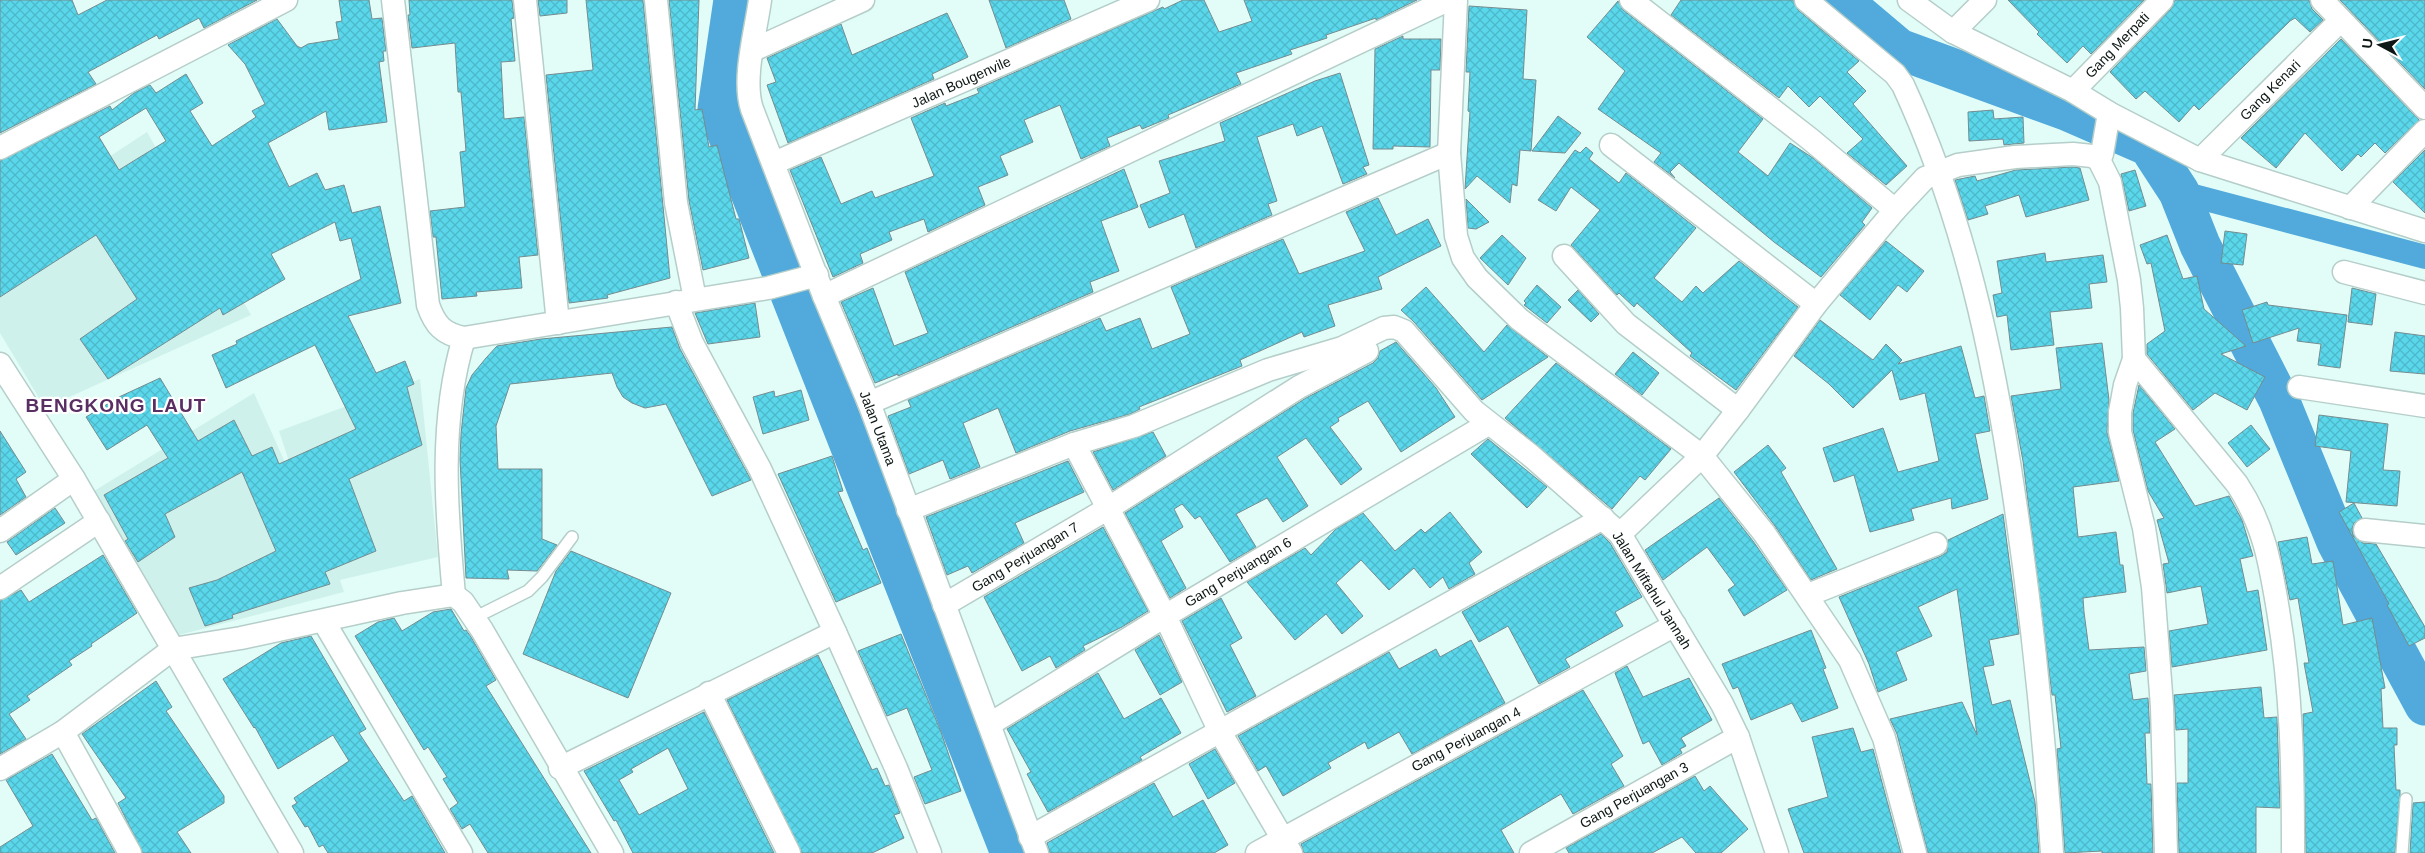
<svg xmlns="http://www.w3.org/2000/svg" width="2425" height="853" viewBox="0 0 2425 853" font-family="Arial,sans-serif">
<defs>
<pattern id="building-cross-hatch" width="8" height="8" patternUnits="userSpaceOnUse" patternTransform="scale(1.25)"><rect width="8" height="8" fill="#5ad7eb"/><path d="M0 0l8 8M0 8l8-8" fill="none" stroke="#4db8c9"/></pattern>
</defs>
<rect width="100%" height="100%" fill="#e2fdf7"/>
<!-- built -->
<g fill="#cef2eb">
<path d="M147,132l104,183 -206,93 -45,-75v-105z"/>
<path d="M420,379l18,178 -98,23 4,12 -165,43 -85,-144 160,-98 47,105 -22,-67z"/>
</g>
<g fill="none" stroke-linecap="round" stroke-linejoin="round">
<!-- canal -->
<path stroke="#51a9dc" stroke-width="24" d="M2179,192l246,65"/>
<!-- river -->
<g stroke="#51a9dc" stroke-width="41">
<path d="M734,0l-16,109 293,744"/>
<path d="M1841,0l58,49 167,61 83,36 30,46 21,53 79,155 58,142 88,163"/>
</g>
</g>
<!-- building -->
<g fill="url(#building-cross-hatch)" stroke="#748c90" fill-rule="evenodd">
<path d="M0,0h72l6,15 29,-15h150l-53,28 -5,-10 -40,21 -2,-4 -69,37 8,12 -96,49z"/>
<path d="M339,0h30l3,19 10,-1 4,33h-3l1,10 -5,1 8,60 -58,8 -3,-19 -58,32 21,44 28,-14 8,17 19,-5 8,28 28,-7 21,97 -53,13 28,57 29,-12 9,23 -7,3 15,58 -73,34 27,72 -51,21 5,12 -98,31 1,3 -28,8 -16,-38 28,-8 59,-29 -34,-79 -77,42 10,23 -37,25 -13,-21 3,-2 -24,-44 64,-37 -21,-33 -40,25 -21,-33 33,-20 41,-19 38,63 36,-21 18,36 20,-9 7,17 77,-35 -41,-84 -89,43 -14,-33 25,-11 -1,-3 125,-62 -10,-41 -11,3 -5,-19 -64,32 14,25 -62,36 -3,-7 -112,71 -28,-40 57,-40 -41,-64 -96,62v-136l110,-55 2,4 22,-17 16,-8 6,8 30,-19 17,29 -13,8 22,35 44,-29 -4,-6 13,-7 -20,-40 -17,-19 49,-26 20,27 4,2 7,-4 31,-5 -3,-17 6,-1zM146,108l20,33 -47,29 -20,-33z"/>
<path d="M409,0h103l2,18 -3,1 4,42 -14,1 3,57 20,-2 14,138 -19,2 3,31 -46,4 1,4 -35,3 -6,-62h-3l-3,-26 35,-4 -5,-55 6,-1 -5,-59h-3l-3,-49 -43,5 -4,-33h2z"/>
<path d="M538,0h29v13l-27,3z"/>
<path d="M586,0h57l27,278 -63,17 1,3 -39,5 -23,-228 47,-5z"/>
<path d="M669,0h30l-4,110 7,-1 7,38 8,-2 19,74h3l10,39 -46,12 -14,-69z"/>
<path d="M989,0h75l7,19 -65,29z"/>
<path d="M1183,0h21l15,32 33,-11 -8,-21h173l-41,20v-2l-50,17 1,3 -37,12 2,4 -56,19 5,11 -73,31 1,3 -27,11 -2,-4 -33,13 3,8 -29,13 -21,-54 -36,15 9,22 -33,14 8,19 -30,12 7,18 -57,27 -4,-13 -35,13 3,8 -32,14 3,9 -30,14 -43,-107 31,-13 20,47 31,-13 3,7 59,-22 -23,-58 34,-15 1,3 33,-13 -2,-4 186,-82 1,2z"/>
<path d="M1681,0h112l5,10 61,51 -12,11 19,19 -13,13 54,62 -21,19 -39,-32 16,-14 -43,-43 -11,11 -21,-21 -9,12 -108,-83z"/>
<path d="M2008,0h136l-53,54 -8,-8 -16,17 -30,-29 2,-2z"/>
<path d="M2175,0h134l3,9 11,11 -13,12 -15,-14 -5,3 -91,89 -5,-5 -15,17 -34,-31 -9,8 -26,-27 61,-63z"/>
<path d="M2340,0h85v89z"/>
<path d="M1618,1l5,9 140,109 -25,33 30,24 22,-33 23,15 59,50 -10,14 3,3 -44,52 -47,-35 -95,-79 -9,9 5,6 -21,-16 7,-9 -63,-44 27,-38 -38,-34z"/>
<path d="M1469,6l58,4 -4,69 13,1 -5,71 -11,-1 -3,36 -5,-2 -2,19 -33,-27 -12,13 5,-77 -2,-1 2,-39h-4z"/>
<path d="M947,13l21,44 -36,17 2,5 -146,64 -21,-58 9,-3 -9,-24 74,-34 11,31z"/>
<path d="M1403,36v3h38l-1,31h-9l-1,77 -37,-1v3h-20l2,-100z"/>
<path d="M2341,39l78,81 -34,33 -10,-10 -14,14 -3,-3 -16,17 -37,-38 -29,35 -35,-30z"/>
<path d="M1340,73l29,92 -6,2 4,7 -24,10 -21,-58 -25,10 -4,-12 -36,13 20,64 -9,3 4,11 -76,33 -12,-34 -35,14 -9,-23 30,-12 -11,-32 66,-20 -5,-18 95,-42z"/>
<path d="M1993,110l1,9 29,-2 1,26 -20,2 -1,-6 -34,2 -1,-29z"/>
<path d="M1558,116l23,17 -16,20 -33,-2z"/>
<path d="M1586,147l7,6 -4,6 30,24 7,-10 70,55 -42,50 28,24 14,-16 7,7 36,-32 59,46 -62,83 -46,-34 2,-3 -55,-50 -3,4 -15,-14 -2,2 -46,-50 29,-35 -29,-23 -15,24 -18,-11 37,-50 5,3z"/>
<path d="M2425,150v63l-32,-31z"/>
<path d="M2073,167l7,1 9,32 -63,17 -7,-22 -34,11 3,8 -20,6 -13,-40 20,-4 2,5 39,-11z"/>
<path d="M1124,169l14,38 -37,14 18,50 -29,11 3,10 -195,84v-2l-23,9 -34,-81 32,-14 21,58 34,-13 -23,-61z"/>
<path d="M2135,170l11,36 -17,5 -8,-37z"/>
<path d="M1378,198l18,37 32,-16 13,27 -63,31 4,12 -54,16 7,21 -31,11 -2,-5 -62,28 2,6 -103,41 1,2 -10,5 -60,17 -54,22 -18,-45 -35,15 17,44 -30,12 -7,-19 -34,14 -21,-58 23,-9 -3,-7 192,-82 6,13 34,-13 12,31 38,-15 -19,-47 112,-48 16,35 66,-23 -19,-39z"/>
<path d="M1466,199l23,23 -13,7 -8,-1z"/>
<path d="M2225,231l22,3 -4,31 -22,-2z"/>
<path d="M1502,235l24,23 -18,27 -28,-27z"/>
<path d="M2167,235l16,44 14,-3 7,33 42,37 -25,8 44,23 -18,33 -32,-17 -22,17 -46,-56v-10l18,-13 -14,-68 -4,1 -7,-19z"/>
<path d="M1886,241l38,30 -17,21 -9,-7 -28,35 -30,-25z"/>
<path d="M2045,253l1,9 57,-7 4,27 -18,2 3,24 -42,4 4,33 -43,5 -4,-35 -10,2 -4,-22 9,-2 -5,-32z"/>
<path d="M1537,285l24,22 -14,16 -23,-18 2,-2 -2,-2z"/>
<path d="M1426,287l58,65 23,-27 41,32 -66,43 -68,-78 -13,-12z"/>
<path d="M2352,288l24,6 -4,31 -24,-3z"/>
<path d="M1578,290l21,24 -8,8 -23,-22z"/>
<path d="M2267,302l1,3 79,10 -7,53 -22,-3 3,-21 -24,-3 2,-13 -46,15 -11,-33z"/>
<path d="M755,303l5,34 -52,7 -13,-31z"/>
<path d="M1820,320l53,40 13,-16 16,16 -4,4 63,-18 14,52 9,-2 6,35 -15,3 13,65 -36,10 -1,-11 -40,11 3,11 -44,12 -16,-57 -20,7 -11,-34 60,-20 15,44 41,-11 -14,-68 -25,7 -8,-30 -39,38 -24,-24 -35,-28z"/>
<path d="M672,327l8,22 71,131 -39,16 -46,-92 -21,4 -13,-5 -9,-6 -6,-10 -5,-14 -102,11 -14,42 2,43h44v70l15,6 -20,26 -30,-1 2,9 -43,-1 -6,-119 1,-25 5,-46 6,-13 14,-17 11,-12 44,-7z"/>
<path d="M2395,332l30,4v38l-35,-3z"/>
<path d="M1396,342l40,46 19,29 -54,35 -33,-51 -30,17 1,3 -9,6 32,42 -21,16 -35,-47 -29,19 31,49 -25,16 -16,-24 -31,16 20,33 -26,15 -30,-46 -5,3 -13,-15 -8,5 9,18 -22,14 25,47 -16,10 -45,-85 181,-115 67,-35 5,-5 2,-7z"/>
<path d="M2102,343l7,57 -2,32 12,49 -46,6 5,50 38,-5 4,33h3l3,27 -43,6 1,14 5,38 55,-3 2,24 -17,3 4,26 15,-2 2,35h-5l2,51h4l2,69h-51v-2l-37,2 -8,-104 4,-1 -6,-53h-3l-29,-234 -12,-65 50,-7 -5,-41z"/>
<path d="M1633,352l26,21 -17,22 -27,-21z"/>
<path d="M1556,363l115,86 -26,31 -5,-4 -28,33 -107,-91z"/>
<path d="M2139,385l36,44 -20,13 40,64 34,-10 13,24 11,36 -13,3 7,33 11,-2 9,60 -95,17 -3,-36 39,-7 -7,-38 -34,7 -4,-29 6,-1 -12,-43 7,-2 -16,-27 -15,-61v-17z"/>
<path d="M801,390l8,30 -46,14 -10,-37 21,-6 1,6z"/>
<path d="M2319,415l69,9 -5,46 17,1 -3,35 -51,-4 5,-51 -36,-5z"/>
<path d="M2251,425l19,24 -23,18 -19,-24z"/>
<path d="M0,431l26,41 -10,7 10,18 -26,18z"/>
<path d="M1153,432l13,24 -53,34 -20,-38z"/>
<path d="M1488,439l59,48 -20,21 -56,-54z"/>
<path d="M1768,445l18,23 -5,4 56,97 -5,2 -21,9 -36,-54 -41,-54z"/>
<path d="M832,456l11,35 -5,1 25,58 4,-2 14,35 -45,19 -58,-128z"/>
<path d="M1068,461l16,31 -69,31 9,20 -52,30 -4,-7 -21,9 -21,-58z"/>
<path d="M1719,498l34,43 34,49 -43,26 -16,-26 7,-5 -28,-38 -44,33 -18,-30z"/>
<path d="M2354,503l8,15 -8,5 -2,6 1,7 10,7 13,1 49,83v11l-16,8 -22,-41 2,-1 -50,-92z"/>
<path d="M55,508l10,15 -49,32 -9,-13z"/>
<path d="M1450,512l32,40 -13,11 6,11 -26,15 -6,-12 -13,11 -16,-20 -25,22 -28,-30 -25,23 27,33 -21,18 -16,-20 -31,26 -48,-58 58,-34 6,7 25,-26 27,-16 32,38 26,-22 4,4z"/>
<path d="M2003,514l16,120 -30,6 5,25 -11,2 9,38 18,-5 25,102 4,51h-111l-31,-119 -7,-15 72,-17 15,33 -20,-146 -39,18 14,29 -36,16 11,28 -29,12 -9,-28 -30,-67 102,-41 6,-4 1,-12z"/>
<path d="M1103,527l45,84 -26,16 -39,19 2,4 -29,18 -6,-12 -28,15 -38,-74z"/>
<path d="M1601,534l9,9 32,54 -27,15 8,14 -58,33 5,8 -31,17 -31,-58 -29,16 -17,-30z"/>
<path d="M2307,537l5,27 21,-3 10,64 29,-7 13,70 -4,1 2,39h14v17h-3l2,45h4v5l-5,58h-89l-3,-139 10,-2 -9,-49h5l-11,-65 -8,2 -12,-58z"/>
<path d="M571,551l100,42 -43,105 -105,-44 33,-83z"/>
<path d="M103,555l34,58 -46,31 1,2 -23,15 3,4 -45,31 3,4 -21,14 17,25 -26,15v-153l21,-11 8,12z"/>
<path d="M1221,598l21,40 -12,7 26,51 -29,16 -45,-91z"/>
<path d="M451,609l13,22 2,-1 5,7 25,43 -10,6 105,167h-103l-18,-29 -8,5 -12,-20 8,-6 -15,-24 4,-2 -19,-30 -4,3 -69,-114 23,-14 16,-4 8,13 31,-19z"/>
<path d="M1811,630l15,38 -3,1 15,39 -36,14 -10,-19 -41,17 -13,-33 -5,2 -11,-25z"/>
<path d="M901,634l40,98 20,59 -36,13 -11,-27 18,-7 -25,-62 -20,8 -29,-65z"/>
<path d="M1159,635l23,47 -22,13 -25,-45z"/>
<path d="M311,636l55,93 -7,4 45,68 8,-5 33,57h-117l-5,-8 -4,2 -11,-21 -3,1 -13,-21 5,-3 -3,-5 55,-37 -16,-26 -55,34 -23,-42 -1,1 -31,-49 58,-36z"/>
<path d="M1471,640l34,63 -93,51 -13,-22 -31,17 -3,-7 -37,21 3,5 -48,28 -17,-30 -8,5 -20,-35 151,-84 10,17 37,-20 4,8z"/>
<path d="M818,655l54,115 5,-2 8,18 4,-1 11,28 -6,2 10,23 -32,15h-70l-75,-153z"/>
<path d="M1627,666l16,31 46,-19 23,42 -31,18 5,8 -6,3 2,4 -20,12 -13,-24 -6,3 -28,-71z"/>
<path d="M1098,673l26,46 37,-21 20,35 -41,24 2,3 -94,52 -21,-38 4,-2 -24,-43z"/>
<path d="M156,681l16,26 -6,4 58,85v7l-47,29 14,21h-48l-25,-50 8,-5 -44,-64z"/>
<path d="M2261,687l3,31 13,-1 3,91 -24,-1v46h-77l-2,-70h11v-54l-12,1 -2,-35z"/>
<path d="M1583,690l40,66 -12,8 13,22 -51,28 -12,-20 -60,36 13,23h-210l-3,-9z"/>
<path d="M704,712l70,141h-141l-17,-33 -2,1 -30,-50zM668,748l20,41 -49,26 -20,-35 14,-8 -2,-3z"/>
<path d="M1853,728l8,24 12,-3 28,104h-97l-16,-44 40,-12 -16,-60z"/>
<path d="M1215,749l20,34 -27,16 -19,-35z"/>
<path d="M52,754l40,66 4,-2 19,35h-115v-6l33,-21 -27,-46z"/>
<path d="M1695,776l9,15 6,-5 38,43 -27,24h-25l-14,-16 -30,16h-83l-3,-5z"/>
<path d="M1154,783l19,34 30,-17 25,45 -14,8h-164l-3,-10z"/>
<path d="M2425,802v51h-15l3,-50z"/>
</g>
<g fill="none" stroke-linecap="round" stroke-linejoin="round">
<!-- service casing -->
<g stroke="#b5cec9" stroke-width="14">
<g id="service">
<path d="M474,618l54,-27 14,-14 30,-40"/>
<path d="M2402,853l4,-54"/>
</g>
</g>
<!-- minor casing -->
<g stroke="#b5cec9" stroke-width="25">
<g id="minor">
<path d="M393,0l35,305c7,20 15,29 36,33l304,-50 49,-13"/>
<path d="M525,0l33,323"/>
<path d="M656,0l20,203 19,96"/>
<path d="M760,0c-4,31 -18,79 -8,109l72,187 45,107 168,450"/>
<path d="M1456,0l-7,153 7,83 7,22 14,20 42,41 183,137 62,77 86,127 34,78 31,115"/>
<path d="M1631,0l179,139 85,71"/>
<path d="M1806,0l89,74 8,11c61,132 90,267 111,410 18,119 30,238 38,358"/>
<path d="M1909,0l44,32 120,59 36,22 91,47 225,71"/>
<path d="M2322,0l103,108"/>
<path d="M1953,32l32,-32"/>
<path d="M753,50l110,-50"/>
<path d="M2073,91l89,-91"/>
<path d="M1611,145l205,159"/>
<path d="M0,148l286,-148"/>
<path d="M2099,160l3,-6 7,-41"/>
<path d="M2200,160l140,-139"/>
<path d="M774,163l374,-163"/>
<path d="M2350,208l75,-77"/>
<path d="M1564,256l62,68 112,86"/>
<path d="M2344,272l81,21"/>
<path d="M824,296l624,-296"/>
<path d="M676,302l16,41 68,126 75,163 61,136 34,85"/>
<path d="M464,338c-25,82 -18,172 -10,257l9,7 19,28 130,223"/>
<path d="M2134,359l103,125c27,41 33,78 41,126 14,84 15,158 15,243"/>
<path d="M0,364l74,115 218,374"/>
<path d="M2299,387l126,19"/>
<path d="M869,403l580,-250"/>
<path d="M1074,444l60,-18 134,-56 74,-22 42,-20 10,-1 10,4 70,80 56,44 90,79 102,170 16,33 39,116"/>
<path d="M908,510l166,-66 91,172 55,116 71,121"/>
<path d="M2365,530l60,6"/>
<path d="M0,531l74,-52"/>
<path d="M1620,534l82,-78 36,-46 78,-106 79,-94 30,-32 33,-13 57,-8 58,-3 19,2 7,4 11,22 19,98 3,28 2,51 -9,26 -5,27v20l24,96 9,59 9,120 4,146"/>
<path d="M0,588l99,-67"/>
<path d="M1808,595l128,-51"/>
<path d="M944,605l163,-96 192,-122 68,-36"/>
<path d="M324,622l137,231"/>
<path d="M709,693l80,160"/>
<path d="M990,724l175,-108 323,-192"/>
<path d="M63,732l67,121"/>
<path d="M560,768l275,-136"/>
<path d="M0,769l63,-37 110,-83 68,-11 161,-35 52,-8"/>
<path d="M1030,837l573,-319"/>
<path d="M1257,853l418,-228"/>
<path d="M1531,853l207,-116"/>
</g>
</g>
<!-- service -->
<use href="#service" stroke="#fff" stroke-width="11"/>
<!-- minor -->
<use href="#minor" stroke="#fff" stroke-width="22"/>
</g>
<g text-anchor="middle" stroke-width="4.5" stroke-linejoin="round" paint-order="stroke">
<!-- street labels -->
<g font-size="14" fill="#0d1715" stroke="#fff">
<text transform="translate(2117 45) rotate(-46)" y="5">Gang Merpati</text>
<text transform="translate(961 82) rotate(-24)" y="5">Jalan Bougenvile</text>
<text transform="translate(2270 90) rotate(-45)" y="5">Gang Kenari</text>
<text transform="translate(878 428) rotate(69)" y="5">Jalan Utama</text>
<text transform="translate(1025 557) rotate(-31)" y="5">Gang Perjuangan 7</text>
<text transform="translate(1238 572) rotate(-31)" y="5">Gang Perjuangan 6</text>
<text transform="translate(1652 590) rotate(58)" y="5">Jalan Miftahul Jannah</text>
<text transform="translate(1466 739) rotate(-28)" y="5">Gang Perjuangan 4</text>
<text transform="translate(1634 795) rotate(-29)" y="5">Gang Perjuangan 3</text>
</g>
<!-- district labels -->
<g font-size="19" font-weight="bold" letter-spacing="1" fill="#592e63" stroke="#fff">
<text x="116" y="412">BENGKONG LAUT</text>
</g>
</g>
<!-- north arrow -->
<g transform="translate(2380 45) rotate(277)" stroke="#ffffff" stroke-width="4" paint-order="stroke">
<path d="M0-4L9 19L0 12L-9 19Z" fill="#0d1715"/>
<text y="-8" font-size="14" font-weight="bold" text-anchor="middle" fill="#0d1715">U</text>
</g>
</svg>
